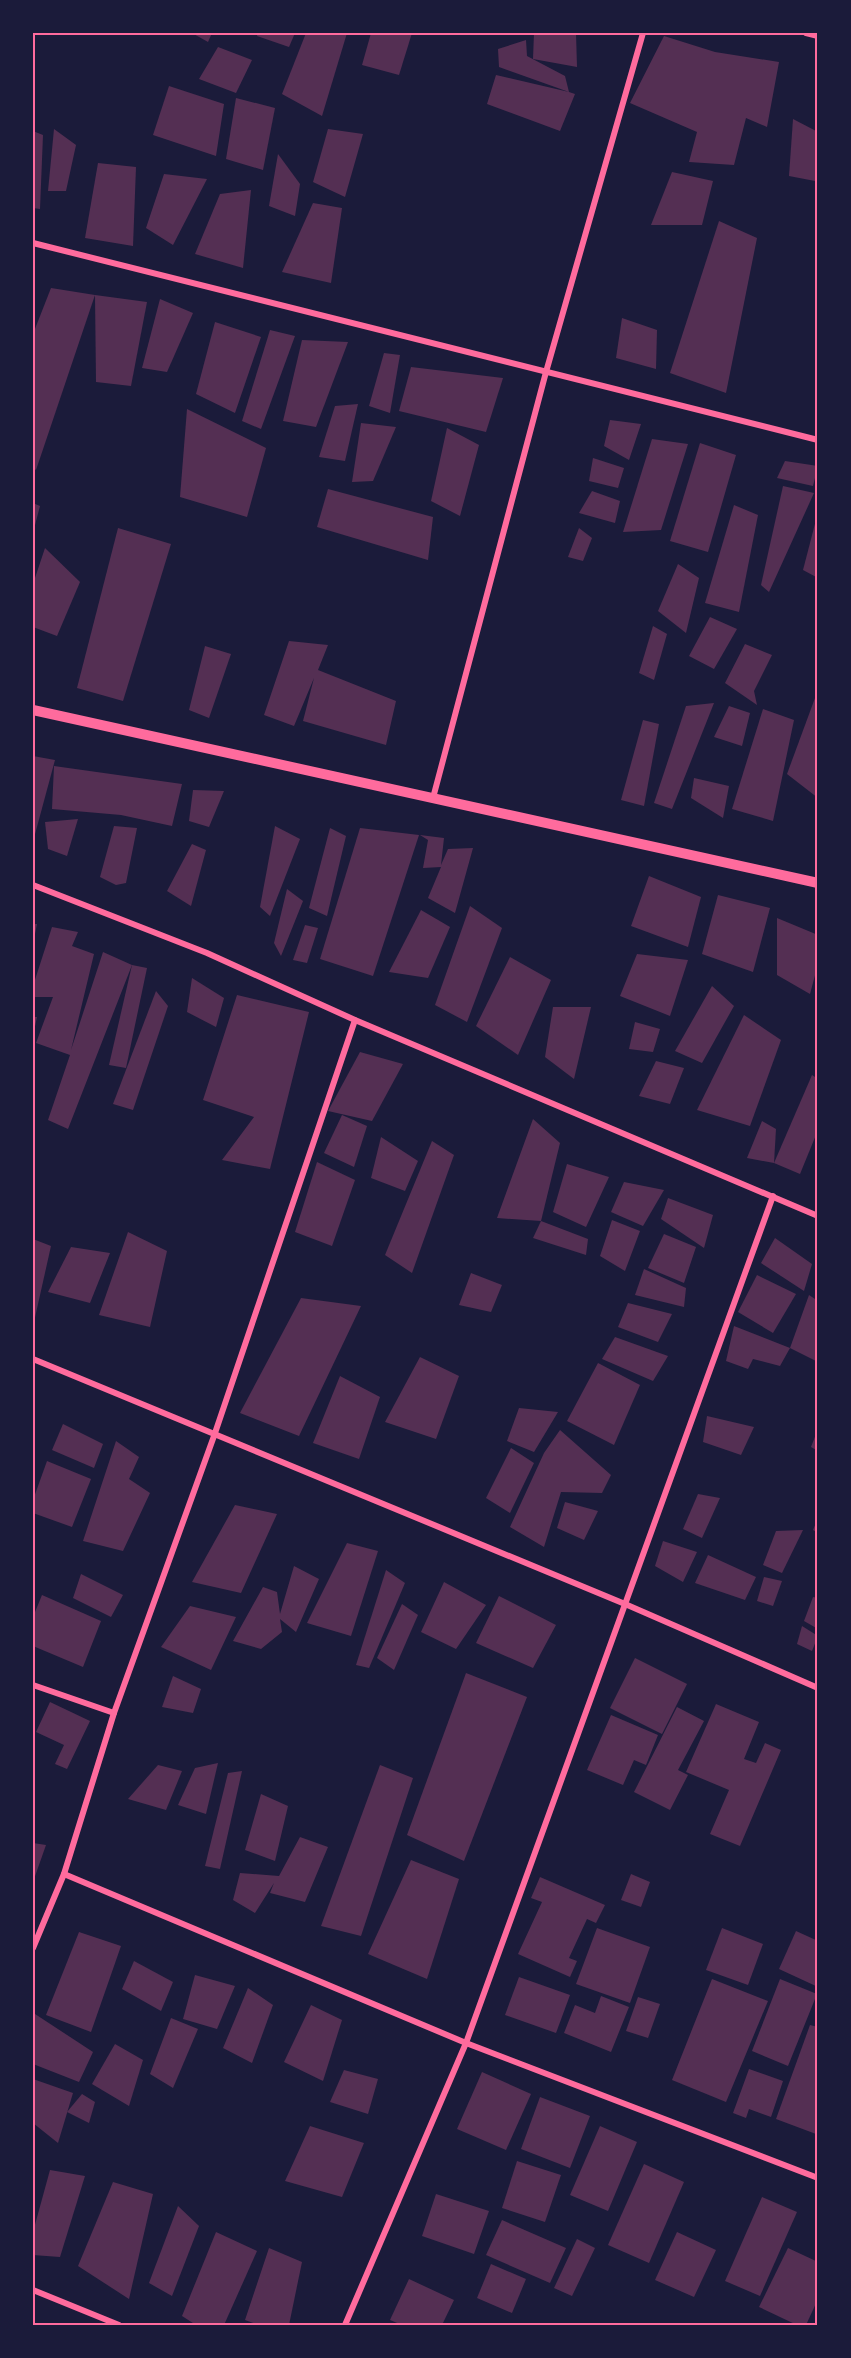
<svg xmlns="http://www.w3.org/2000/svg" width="851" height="2358" viewBox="0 0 851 2358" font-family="'Varela Round',sans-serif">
<rect width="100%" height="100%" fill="#1b1b3a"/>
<!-- building -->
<g fill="#542f53">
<path d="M192,33h20l-4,9z"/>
<path d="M258,33h37l-6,14 -32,-11z"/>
<path d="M306,33h41l-25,83 -40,-22z"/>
<path d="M371,33h41l-13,42 -37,-10z"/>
<path d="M534,33h42l1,34 -44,-8z"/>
<path d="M664,36l51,16 64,10 -12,65 -21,-9 -12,47 -45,-3 8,-30 -67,-29z"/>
<path d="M526,40l1,16 38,20 4,16 6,2 -15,37 -73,-27 9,-29 73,17 -70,-25 -1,-18z"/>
<path d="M218,47l34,13 -16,33 -37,-14z"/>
<path d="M169,86l55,18 -8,52 -63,-21z"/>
<path d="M236,98l39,10 -12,62 -37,-11z"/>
<path d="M793,119l25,13 -3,49 -26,-5z"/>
<path d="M54,129l22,16 -10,46h-18z"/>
<path d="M328,129l35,5 -18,63 -32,-15z"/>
<path d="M33,131l10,4 -3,74 -7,-1z"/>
<path d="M278,154l22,30 -5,32 -26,-10z"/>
<path d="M98,163l38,4 -3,79 -48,-8z"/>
<path d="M672,172l41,9 -11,44h-51z"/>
<path d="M164,174l43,5 -34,66 -27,-17z"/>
<path d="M251,190l-8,78 -48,-14 25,-60z"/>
<path d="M313,203l29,5 -11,75 -49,-11z"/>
<path d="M719,221l38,17 -31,155 -56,-20z"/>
<path d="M51,288l44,7 -59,175 -3,-2v-134z"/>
<path d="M95,295l52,7 -16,84 -35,-4z"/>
<path d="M160,299l33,14 -26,59 -25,-4z"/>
<path d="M622,318l35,12 -1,39 -40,-11z"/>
<path d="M215,322l46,15 -26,76 -39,-19z"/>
<path d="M270,330l25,6 -34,93 -19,-8z"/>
<path d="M302,340l46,2 -32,85 -33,-6z"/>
<path d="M384,353l16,2 -10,58 -21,-7z"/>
<path d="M411,367l92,11 -17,54 -87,-21z"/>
<path d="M358,404l-13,57 -26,-4 16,-51z"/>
<path d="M187,409l79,39 -19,69 -67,-20z"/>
<path d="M610,420l31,4 -12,36 -25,-14z"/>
<path d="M361,423l35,4 -23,54 -21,1z"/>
<path d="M447,428l32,17 -19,71 -29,-15z"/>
<path d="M652,439l36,5 -27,86 -38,2z"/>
<path d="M700,443l36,12 -28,97 -38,-11z"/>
<path d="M593,458l31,10 -6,20 -29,-7z"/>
<path d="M785,461l33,5 -5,20 -36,-8z"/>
<path d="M783,486l31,7 -45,99 -8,-7z"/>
<path d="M328,489l105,28 -5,43 -111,-33z"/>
<path d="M592,491l28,10 -5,22 -36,-10z"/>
<path d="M33,503l7,3 -6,23h-1z"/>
<path d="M734,505l24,10 -19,97 -34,-9z"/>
<path d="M817,516h1v62l-15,-8z"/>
<path d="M118,528l53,16 -48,157 -46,-13z"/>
<path d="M579,528l13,10 -9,23 -15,-4z"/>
<path d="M45,548l35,34 -23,54 -24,-9v-43z"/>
<path d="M678,564l21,14 -13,55 -28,-22z"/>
<path d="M710,617l27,12 -23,40 -25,-13z"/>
<path d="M653,626l14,8 -13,46 -15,-7z"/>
<path d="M289,641l39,4 -10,25 78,31 -10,44 -83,-24 11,-43 -20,48 -30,-11z"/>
<path d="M745,644l27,11 -18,36 3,14 -32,-22z"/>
<path d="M205,646l26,8 -22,64 -20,-8z"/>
<path d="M815,698l3,2v98l-31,-24z"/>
<path d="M714,703l-42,106 -18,-6 32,-97z"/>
<path d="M729,706l21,7 -8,33 -28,-9z"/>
<path d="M763,709l31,11 -21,101 -41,-12z"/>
<path d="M643,720l16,4 -15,82 -23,-6z"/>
<path d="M33,756l22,4 -21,78h-1z"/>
<path d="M54,766l128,18 -10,42 -51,-11 -69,-6z"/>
<path d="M694,778l35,8 -6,32 -32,-20z"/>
<path d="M193,790l31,1 -15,36 -20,-6z"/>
<path d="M78,819l-11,37 -19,-7 -3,-27z"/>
<path d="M114,826l23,2 -11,55 -10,2 -16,-8z"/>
<path d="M275,826l25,13 -30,77 -10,-9z"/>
<path d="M330,828l16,8 -19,80 -18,-8z"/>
<path d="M360,828l59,7 -46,141 -53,-17z"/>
<path d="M420,835l24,3 -3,27 7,-16 25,-1 -18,65 -27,-15 13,-31 -18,1 5,-28z"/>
<path d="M192,844l14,6 -15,56 -24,-15z"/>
<path d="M649,876l52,21 -13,50 -57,-21z"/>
<path d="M287,889l16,12 -22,55 -7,-13z"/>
<path d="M718,895l52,13 -17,64 -51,-18z"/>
<path d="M470,906l32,22 -35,94 -32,-17z"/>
<path d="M421,910l29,17 -22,51 -39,-6z"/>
<path d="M777,918l41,17v29l-8,30 -33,-19z"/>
<path d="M33,924h4l-3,15h-1z"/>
<path d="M305,925l13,3 -11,35 -14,-3z"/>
<path d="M52,927l26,5 -6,14 22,8 -23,96 32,-98 29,13 -64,164 -20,-9 22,-65 -34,-12 17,-46h-20v-11z"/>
<path d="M637,954l51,6 -18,56 -50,-20z"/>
<path d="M510,957l41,23 -33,75 -42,-29z"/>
<path d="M132,965l15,3 -21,100 -17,-3z"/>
<path d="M192,978l32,20 -8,29 -29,-15z"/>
<path d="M712,986l22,20 -32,57 -27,-12z"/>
<path d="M156,991l12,15 -35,104 -20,-6z"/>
<path d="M237,995l72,17 -39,157 -48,-9 32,-43 -51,-17z"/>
<path d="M553,1007h38l-17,72 -29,-22z"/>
<path d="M744,1015l37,25 -31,86 -53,-16z"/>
<path d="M33,1017h4l-3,14h-1z"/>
<path d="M635,1022l25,7 -7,23 -24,-3z"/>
<path d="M360,1052l43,12 -31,57 -44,-10z"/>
<path d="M656,1061l28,7 -14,36 -31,-8z"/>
<path d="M812,1075l6,4v51l-18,44 -26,-11z"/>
<path d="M342,1115l25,11 -13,41 -30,-14z"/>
<path d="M533,1119l27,24 -19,78 -44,-3z"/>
<path d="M762,1121l14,8 -2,34 -27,-5z"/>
<path d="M381,1137l37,24 -13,30 -34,-13z"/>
<path d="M432,1141l22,14 -42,118 -27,-18z"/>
<path d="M317,1162l38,18 -23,66 -37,-14z"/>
<path d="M567,1164l42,13 -23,50 -33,-15z"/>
<path d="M624,1182l40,8 -21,36 -32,-14z"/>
<path d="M668,1198l45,17 -9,33 -43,-29z"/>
<path d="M612,1220l28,11 -15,40 -25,-15z"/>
<path d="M541,1221l47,18 -2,16 -53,-17z"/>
<path d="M128,1232l39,19 -17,76 -51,-12z"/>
<path d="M664,1234l32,13 -12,36 -36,-15z"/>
<path d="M775,1238l37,26 -8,27 -43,-28z"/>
<path d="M33,1239l18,7 -17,76h-1z"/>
<path d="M71,1247l39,6 -20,50 -42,-11z"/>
<path d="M644,1269l42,19 -2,19 -49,-12z"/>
<path d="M471,1273l31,12 -11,27 -32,-7z"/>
<path d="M757,1275l39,19 -23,39 -35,-21z"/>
<path d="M809,1295l9,6v61l-28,-14z"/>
<path d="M301,1298l60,8 -62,130 -59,-23z"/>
<path d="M628,1303l44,11 -14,28 -40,-15z"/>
<path d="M734,1326l56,22 -10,18 -27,-7 -5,10 -22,-8z"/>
<path d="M615,1337l53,19 -15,25 -51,-22z"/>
<path d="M420,1357l39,19 -23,63 -51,-17z"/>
<path d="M598,1363l42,22 -26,60 -47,-24z"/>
<path d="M340,1376l40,21 -21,62 -46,-16z"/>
<path d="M519,1408l39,4 -24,40 -27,-11z"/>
<path d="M707,1416l47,11 -13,28 -38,-13z"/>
<path d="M63,1424l40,20 -9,24 -42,-18z"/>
<path d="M818,1429v22l-7,-4z"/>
<path d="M560,1430l51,45 -9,18 -41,-1 -17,55 -34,-20 34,-74z"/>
<path d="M116,1441l23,16 -10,22 21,14 -27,58 -40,-10z"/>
<path d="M511,1448l23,15 -24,50 -24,-15z"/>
<path d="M47,1461l44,18 -19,48 -39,-14v-13z"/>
<path d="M698,1494l22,4 -18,40 -19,-9z"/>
<path d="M565,1502l33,9 -14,29 -27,-12z"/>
<path d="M235,1505l42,9 -36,79 -49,-11z"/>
<path d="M818,1518v15l-5,-3z"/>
<path d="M803,1530l-21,43 -19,-8 13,-34z"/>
<path d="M663,1541l34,11 -14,30 -28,-16z"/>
<path d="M347,1543l31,8 -27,85 -44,-13z"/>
<path d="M708,1555l48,22 -11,23 -50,-17z"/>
<path d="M294,1566l25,13 -23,53 -16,-13 2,13 -21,17 -28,-8 30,-54 14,5 3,22z"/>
<path d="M386,1570l19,13 -36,85 -13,-3z"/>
<path d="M81,1574l42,21 -12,22 -38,-19z"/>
<path d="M764,1577l18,4 -9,25 -16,-5z"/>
<path d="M444,1582l42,23 -30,44 -35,-17z"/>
<path d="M42,1595l59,26 -18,46 -50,-21v-29z"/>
<path d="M499,1596l57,29 -23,43 -57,-25z"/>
<path d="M813,1597l5,1v31l-14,-8z"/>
<path d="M402,1604l16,11 -24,55 -17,-12z"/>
<path d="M190,1606l46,11 -25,53 -50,-23z"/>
<path d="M802,1626l16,10 -6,15 -15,-7z"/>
<path d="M635,1658l52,26 -25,50 -52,-26z"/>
<path d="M466,1673l61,24 -63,164 -57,-26z"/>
<path d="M173,1676l28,13 -8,24 -31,-6z"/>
<path d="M50,1702l40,19 -23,48 -12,-5 9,-19 -28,-13z"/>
<path d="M716,1704l43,18 -15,37 12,4 9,-20 16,7 -41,96 -30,-12 19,-44 -43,-18z"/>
<path d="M677,1707l27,14 -26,49 10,5 -18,35 -36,-18z"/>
<path d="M611,1715l47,20 -12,30 -12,-5 -11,25 -36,-15z"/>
<path d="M218,1763l-12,51 -28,-9 17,-37z"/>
<path d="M158,1765l24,6 -16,39 -38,-11z"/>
<path d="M380,1765l33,13 -52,158 -40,-10z"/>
<path d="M242,1771l-22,98 -15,-3 23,-93z"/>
<path d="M261,1794l27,12 -13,55 -30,-11z"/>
<path d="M300,1837l28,10 -23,55 -35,-9 4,-10 -19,30 -22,-13 7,-27 39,3z"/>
<path d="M33,1843l13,2 -13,37z"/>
<path d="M411,1860l48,19 -32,100 -59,-25z"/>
<path d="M631,1874l19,8 -9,25 -20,-7z"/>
<path d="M540,1877l65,28 -9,18 -9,-4 -18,39 8,3 -7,16 -52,-23 24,-52 -11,-4z"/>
<path d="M597,1928l53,19 -20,56 -54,-19z"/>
<path d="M722,1928l41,16 -15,41 -42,-15z"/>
<path d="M796,1931l22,10v46l-39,-18z"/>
<path d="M79,1932l42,14 -30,86 -45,-17z"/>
<path d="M134,1961l39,21 -12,29 -39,-22z"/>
<path d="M195,1975l40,11 -18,43 -34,-10z"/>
<path d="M519,1977l51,18 -14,38 -51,-18z"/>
<path d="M712,1979l56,22 -42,101 -54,-22z"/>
<path d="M780,1979l37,15 -29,72 -36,-15z"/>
<path d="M248,1988l25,17 -21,58 -29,-15z"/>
<path d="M601,1996l28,11 -18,45 -47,-19 11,-28 20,8z"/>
<path d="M638,1997l22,7 -12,34 -22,-7z"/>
<path d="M311,2005l31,15 -19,61 -39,-19z"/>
<path d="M35,2014l58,38 -14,30 -46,-18z"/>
<path d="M171,2018l27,11 -25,59 -23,-14z"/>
<path d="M810,2025l8,2 -2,107 -40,-15z"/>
<path d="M115,2044l28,16 -14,46 -37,-22z"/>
<path d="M749,2069l34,12 -12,36 -22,-8 -3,9 -13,-5z"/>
<path d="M344,2070l34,9 -10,35 -38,-12z"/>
<path d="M482,2072l49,22 -25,56 -49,-21z"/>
<path d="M33,2079l40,14 -15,50 -25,-20z"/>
<path d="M82,2094l13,8 -6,21 -22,-11z"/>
<path d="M540,2097l50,19 -20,52 -49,-19z"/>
<path d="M310,2126l54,17 -22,54 -57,-16z"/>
<path d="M600,2126l37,16 -29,69 -38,-16z"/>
<path d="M517,2161l44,14 -16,47 -43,-14z"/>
<path d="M644,2164l40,18 -35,81 -41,-18z"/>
<path d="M50,2170l35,6 -25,81 -27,-2v-23z"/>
<path d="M113,2182l40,12 -24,105 -51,-33z"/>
<path d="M436,2194l53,17 -15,43 -52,-18z"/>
<path d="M762,2197l35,15 -37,84 -35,-15z"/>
<path d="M178,2206l21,20 -27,70 -23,-13z"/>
<path d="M502,2220l64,28 -16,35 -64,-28z"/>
<path d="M216,2232l41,19 -33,74h-28l-14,-9z"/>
<path d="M677,2232l39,18 -22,47 -39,-17z"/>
<path d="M577,2239l18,9 -23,48 -18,-8z"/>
<path d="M269,2248l33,14 -13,63h-30l-14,-5z"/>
<path d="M788,2248l30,14v37l-12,26h-9l-38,-18z"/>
<path d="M491,2264l35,15 -14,34 -35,-15z"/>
<path d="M409,2279l45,21 -12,25h-40l-12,-5z"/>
</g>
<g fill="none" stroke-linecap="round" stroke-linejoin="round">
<!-- minor -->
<g stroke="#ff6b9d" stroke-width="6">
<path d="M806,33l12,3"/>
<path d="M33,243l785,197"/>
<path d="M433,798l113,-426 97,-339"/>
<path d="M33,885l174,68 148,67 463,196"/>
<path d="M33,1359l592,245 193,84"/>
<path d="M33,1685l81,28"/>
<path d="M64,1874l402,169 352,135"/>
<path d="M33,1948l31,-74 50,-161 100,-277 141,-416"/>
<path d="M33,2290l86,35"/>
<path d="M345,2325l121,-282 307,-847"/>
</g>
<!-- tertiary -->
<path stroke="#ff6b9d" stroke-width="10" d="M33,710l785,173"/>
</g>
<!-- border -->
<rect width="851" height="2358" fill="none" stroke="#1b1b3a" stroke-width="69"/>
<rect x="34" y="34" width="782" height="2290" fill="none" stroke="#ff6b9d" stroke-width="2"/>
</svg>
